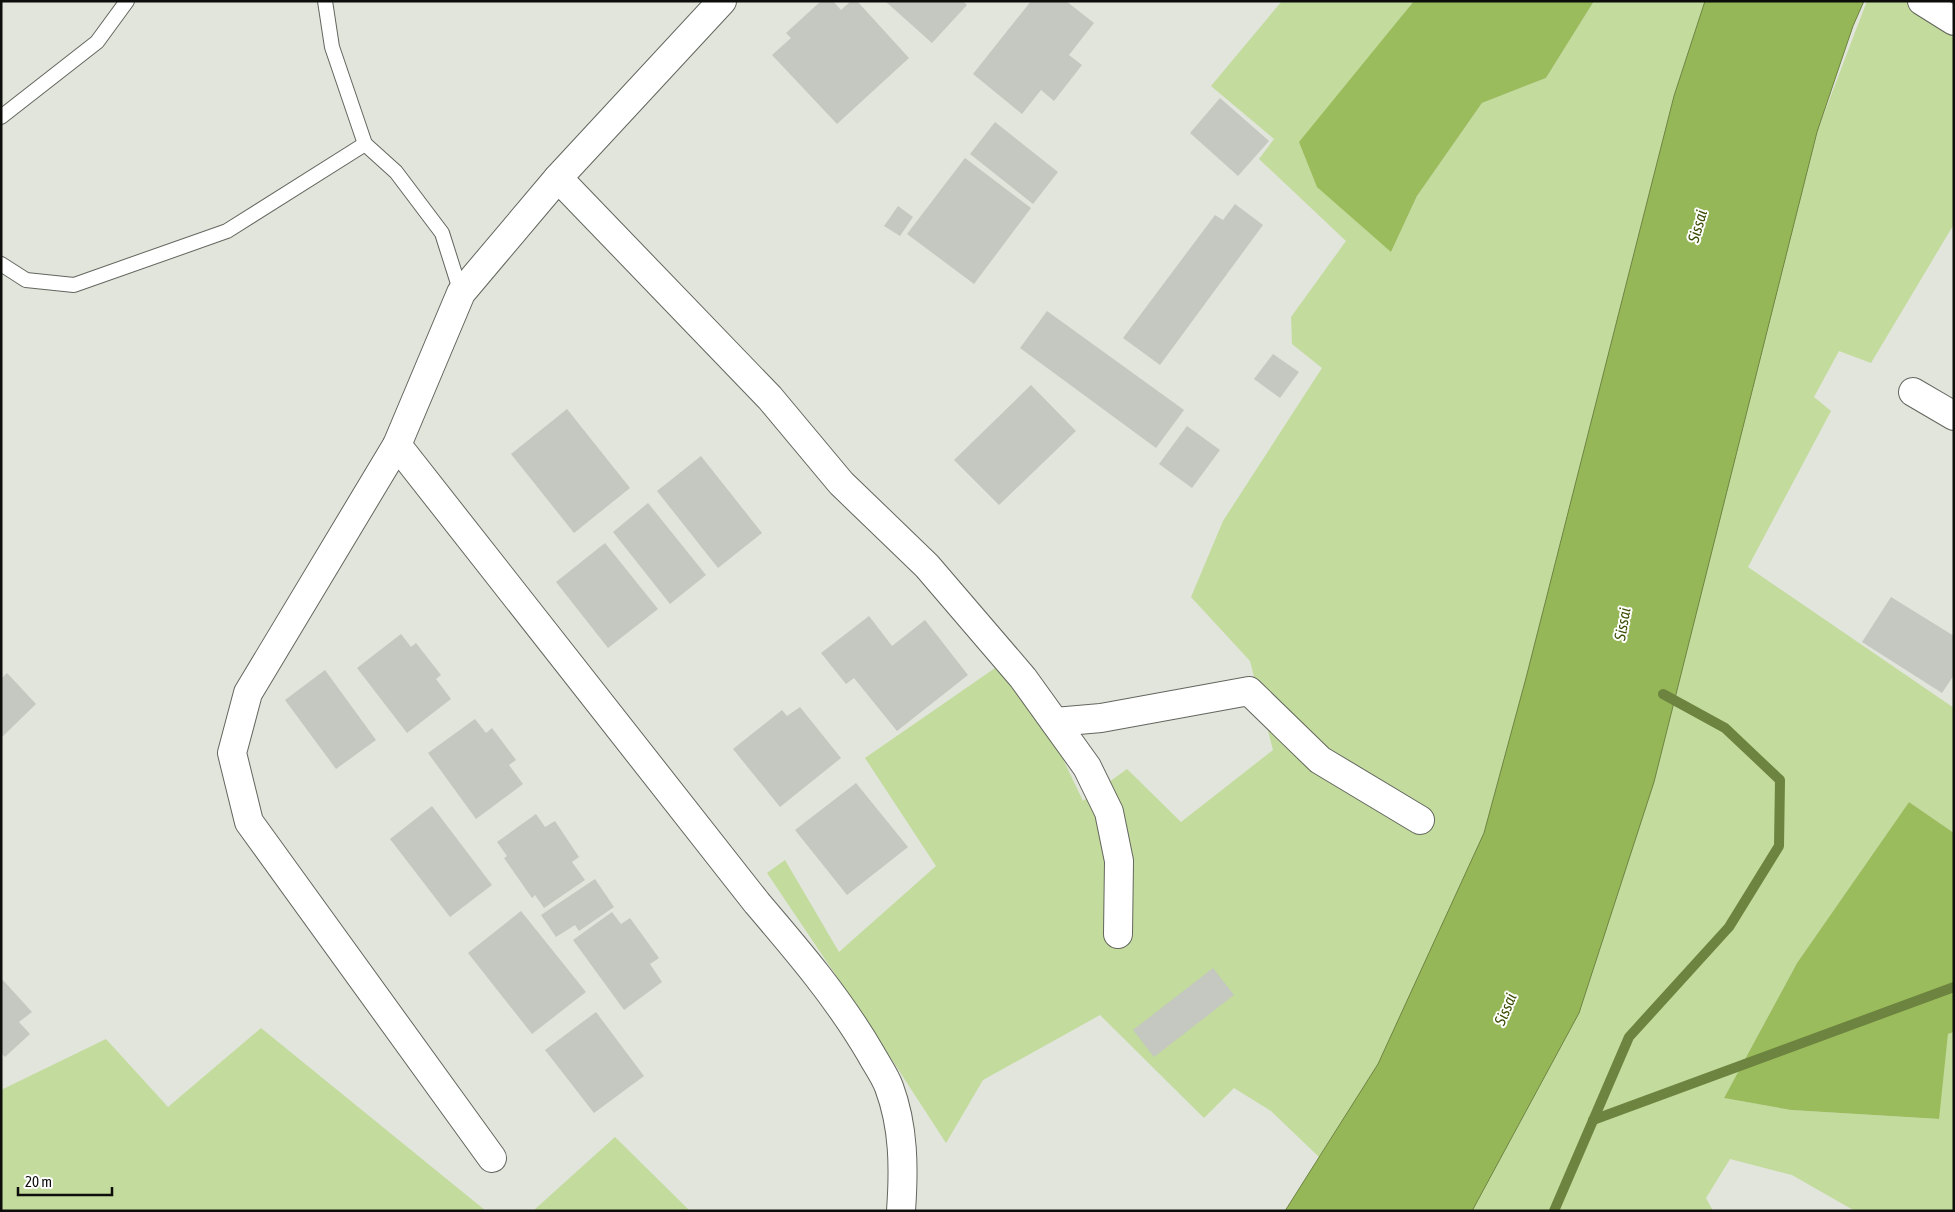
<svg xmlns="http://www.w3.org/2000/svg" width="1955" height="1212" viewBox="0 0 1955 1212" font-family="'Asap Condensed',sans-serif">
<rect width="100%" height="100%" fill="#e1e5dc"/>
<!-- green -->
<g fill="#c3db9c">
<path d="M1282,1h132l-22,28 -1,223 26,-56 65,-93 64,-25 48,-77h111l-31,95 -148,582 -42,155 -106,231 -59,93 -48,-46 -37,-23 -30,30 -104,-103 -117,65 -37,63 -74,-114 -105,-156 18,-13 54,92 97,-86 -71,-108 133,-92 52,66 33,69 44,-32 54,53 92,-72 -23,-89 -59,-64 32,-76 99,-153 -30,-24 -1,-27 55,-76 -87,-82 15,-20 -63,-53z"/>
<path d="M1867,1h87v223l-83,139 -32,-12 -25,46 17,14 -83,156 206,141v125l-45,-31 -112,161 -73,135 67,12 147,9 10,-85 6,-2v179h-99l-63,-36 -62,-16 -24,39 7,13h-241l107,-198 75,-231 163,-650z"/>
<path d="M261,1028l225,183h-485v-121l105,-51 62,68z"/>
<path d="M615,1137l75,74h-157z"/>
</g>
<!-- forest -->
<g fill="#9bbc5c">
<path d="M1414,1h180l-48,77 -64,25 -65,93 -26,56 -74,-65 -18,-45z"/>
<path d="M1909,802l45,31v199l-6,2 -9,85 -148,-9 -67,-12 73,-135z"/>
</g>
<!-- water -->
<path fill="#96b757" stroke="#6d8440" d="M1705,1h159l-11,25 -36,106 -163,650 -75,231 -107,198h-187l93,-147 106,-231 42,-155 148,-582z"/>
<g fill="none" stroke-linecap="round" stroke-linejoin="round">
<!-- stream -->
<g stroke="#6d8440" stroke-width="10">
<path d="M1593,1120l361,-133"/>
<path d="M1554,1211l75,-174 100,-110 50,-81 1,-66 -55,-52 -62,-34"/>
</g>
</g>
<!-- building -->
<g fill="#c5c8c0">
<path d="M821,1h12l8,9 10,-9h6l52,57 -72,66 -65,-69 19,-17 -5,-5z"/>
<path d="M885,1h78l4,4 -35,38z"/>
<path d="M1031,1h35l28,22 -25,32 13,10 -28,36 -13,-11 -19,24 -49,-40z"/>
<path d="M1220,98l49,43 -31,35 -48,-43z"/>
<path d="M995,122l63,50 -25,32 -63,-50z"/>
<path d="M965,158l66,50 -57,76 -67,-50z"/>
<path d="M1235,204l28,21 -103,140 -37,-27 92,-123 8,5z"/>
<path d="M898,206l15,11 -13,19 -16,-10z"/>
<path d="M1047,311l137,99 -28,38 -136,-100z"/>
<path d="M1273,354l26,18 -19,26 -26,-19z"/>
<path d="M1031,385l45,46 -77,74 -45,-45z"/>
<path d="M567,409l63,79 -56,45 -63,-79z"/>
<path d="M1187,426l33,24 -28,38 -33,-24z"/>
<path d="M701,456l61,77 -44,35 -61,-77z"/>
<path d="M648,503l58,72 -36,29 -57,-72z"/>
<path d="M605,543l53,66 -50,39 -52,-66z"/>
<path d="M1891,597l63,39v39l-12,18 -80,-51z"/>
<path d="M869,616l23,30 33,-26 43,55 -71,56 -43,-53 -8,6 -25,-31z"/>
<path d="M401,634l10,13 5,-4 25,32 -5,4 15,20 -44,34 -50,-65z"/>
<path d="M325,670l51,70 -40,29 -51,-69z"/>
<path d="M7,673l29,31 -35,34v-59z"/>
<path d="M800,707l41,51 -61,49 -47,-58 49,-39 5,6z"/>
<path d="M475,719l11,14 6,-5 24,32 -7,5 14,19 -47,35 -48,-66z"/>
<path d="M856,783l52,64 -61,48 -52,-65z"/>
<path d="M432,806l60,79 -42,32 -60,-78z"/>
<path d="M536,814l9,13 10,-6 24,36 -7,5 13,18 -41,28 -9,-13 -3,3 -28,-40 3,-2 -10,-14z"/>
<path d="M595,879l19,28 -35,24 -4,-6 -19,12 -15,-22z"/>
<path d="M521,911l65,81 -54,42 -64,-81z"/>
<path d="M612,912l9,12 9,-6 29,40 -9,6 12,18 -38,28 -51,-70z"/>
<path d="M1213,968l21,27 -80,62 -21,-27z"/>
<path d="M1,978l31,34 -13,10 11,12 -25,23 -4,-4z"/>
<path d="M596,1012l48,64 -50,37 -49,-63z"/>
</g>
<g fill="none" stroke-linecap="round" stroke-linejoin="round">
<!-- lane casing -->
<g stroke="#63665e" stroke-width="16">
<g id="lane">
<path d="M325,1l7,46 33,97 31,28 46,61 19,60"/>
<path d="M1,117l96,-75 30,-41"/>
<path d="M1,264l25,16 48,5 153,-54 138,-87"/>
</g>
</g>
<!-- street casing -->
<g stroke="#63665e" stroke-width="30">
<g id="street">
<path d="M722,1l-164,177 212,220 71,85 86,83 96,112 64,89 22,45 10,49 -1,73"/>
<path d="M1922,1l32,20"/>
<path d="M1913,392l41,24"/>
<path d="M397,445l360,458c41,48 82,96 114,151 6,11 14,22 18,33 15,40 15,82 12,124"/>
<path d="M1055,722l46,-4 148,-27 71,69 100,60"/>
<path d="M492,1158l-243,-336 -17,-69 16,-60 149,-248 64,-152 97,-115"/>
</g>
</g>
<!-- lane -->
<use href="#lane" stroke="#fff" stroke-width="14"/>
<!-- street -->
<use href="#street" stroke="#fff" stroke-width="28"/>
</g>
<g text-anchor="middle" stroke-width="4" stroke-linejoin="round" paint-order="stroke">
<!-- water labels -->
<g font-size="16" font-style="italic" fill="#3b4f07" stroke="#fff">
<text transform="translate(1697 226) rotate(-74)" y="6">Sissai</text>
<text transform="translate(1622 624) rotate(-80)" y="6">Sissai</text>
<text transform="translate(1505 1009) rotate(-67)" y="6">Sissai</text>
</g>
</g>
<!-- border -->
<rect width="1955" height="1212" fill="none" stroke="#0d0e0b" stroke-width="5"/>
<!-- scale -->
<path d="M18 1187v8h94v-8" fill="none" stroke="#0d0e0b" stroke-width="2.5"/>
<text x="25" y="1187" font-size="15" fill="#0d0e0b" stroke="#ffffff" stroke-width="4" paint-order="stroke">20 m</text>
</svg>
